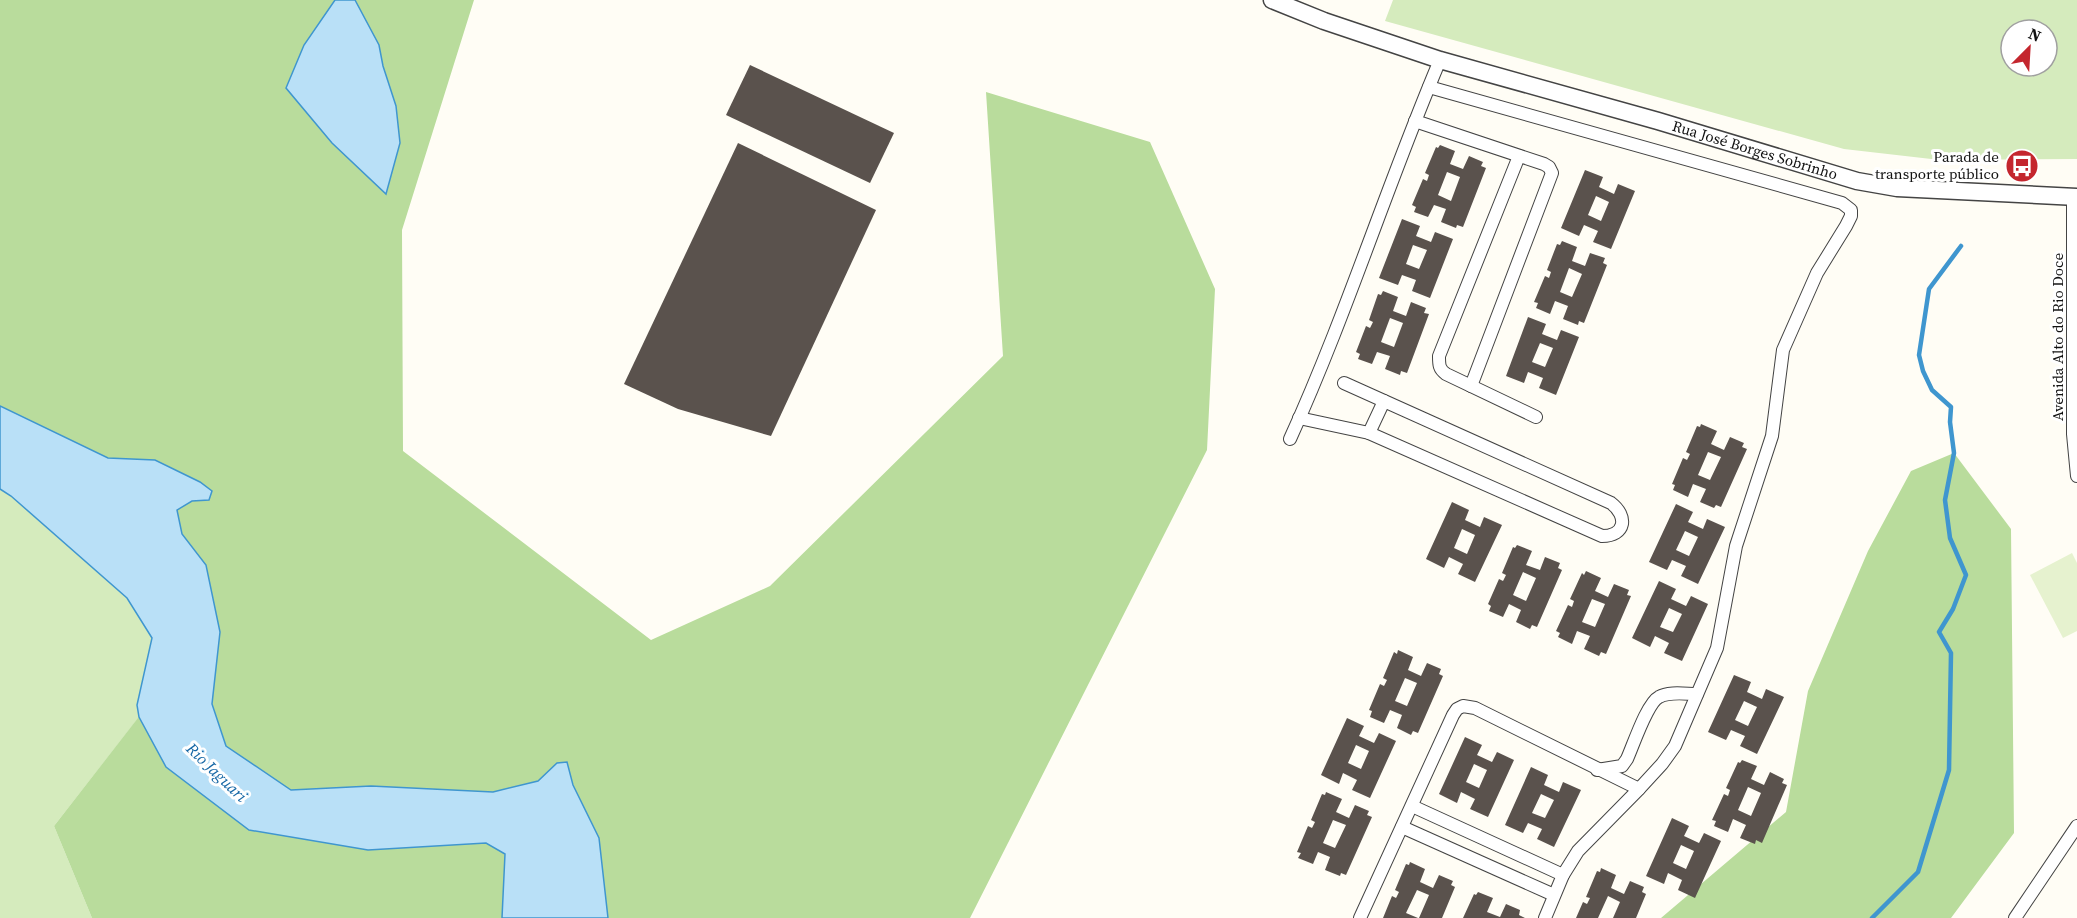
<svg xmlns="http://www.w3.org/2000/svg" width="2077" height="918" viewBox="0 0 2077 918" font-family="'Source Serif 4',serif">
<rect width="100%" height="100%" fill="#fffdf5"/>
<!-- green -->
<g fill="#d5ebbd" fill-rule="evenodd">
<path d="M1393,0h684v159l-137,1 -96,-11 -459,-128zM2011,30h36v36h-36z"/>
<path d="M0,489l11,7 116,102 25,40 -15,67 2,12 -85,109 38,92h-92z"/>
</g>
<!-- forest -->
<g fill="#b9dc9c">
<path d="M0,0h474l-72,230 1,221 248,189 119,-54 233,-230 -17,-264 164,50 65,147 -8,161 -237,468h-878l-38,-92 94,-121 22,-61 -170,-191z"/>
<path d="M1954,453l57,76 3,304 -63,85h-290l125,-106 22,-121 60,-140 43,-80z"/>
</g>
<!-- pitch -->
<path fill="#e6f2cf" d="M2072,553l5,10v68l-14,7 -33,-63z"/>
<!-- water -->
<g fill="#b9e0f7" stroke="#3f96cf" stroke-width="1.5">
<path d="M335,0h20l24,45 4,21 13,40 4,37 -14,51 -54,-51 -46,-55 18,-43z"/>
<path d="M0,406l108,52 47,2 45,22 12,9 -3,9 -17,1 -15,9 5,24 24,31 14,67 -8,72 14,42 65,44 80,-4 122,6 45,-11 19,-18 10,-1 6,23 26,53 9,80h-106l3,-64 -19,-11 -118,7 -119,-20 -83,-63 -27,-50 -2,-12 15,-67 -25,-40 -116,-102 -11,-7z"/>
</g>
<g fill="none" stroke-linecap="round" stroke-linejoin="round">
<!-- stream -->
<path stroke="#3f96cf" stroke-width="4.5" d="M1872,918l46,-46 31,-102 2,-117 -12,-21 14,-23 13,-34 -16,-37 -5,-38 9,-47 -4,-31 1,-15 -19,-17 -9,-19 -4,-16 10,-66 32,-43"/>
</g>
<!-- building -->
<g fill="#5a524d" fill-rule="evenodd">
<path d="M750,65l144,68 -24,50 -144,-68z"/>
<path d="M738,143l138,67 -105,226 -93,-27 -54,-25z"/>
<path d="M1440,145l15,6 -5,13 13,5 6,-13 14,6 -2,4 5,2 -23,59 -6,-2 -1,3 -15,-6 5,-13 -12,-4 -6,12 -14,-5 2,-5 -4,-2 11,-26 4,2 2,-6 -4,-2 11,-26 2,1zM1447,172l13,5 -9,24 -13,-6z"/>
<path d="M1585,170l18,7 -4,10 15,7 4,-10 17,7 -24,58 -18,-7 5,-11 -14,-6 -5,11 -18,-8zM1596,196l13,6 -8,19 -13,-6z"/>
<path d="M1402,219l18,7 -4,10 15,6 4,-10 18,7 -23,59 -18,-7 4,-11 -14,-5 -4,10 -19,-7zM1413,245l14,5 -8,19 -13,-5z"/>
<path d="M1562,241l15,6 -5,14 13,5 5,-13 15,5 -2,5 4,2 -23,58 -5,-2 -1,4 -15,-6 5,-13 -13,-5 -5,13 -14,-6 2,-5 -4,-1 11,-26 4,2 2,-6 -4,-2 10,-26 3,1zM1569,268l13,6 -10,23 -12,-5z"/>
<path d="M1383,291l15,6 -5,14 13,5 5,-14 15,6 -2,5 5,1 -22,59 -6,-2 -1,4 -15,-6 5,-13 -13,-4 -5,12 -14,-5 2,-5 -4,-2 10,-26 4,2 3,-6 -4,-2 9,-26 3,1zM1390,318l13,5 -9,24 -13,-5z"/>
<path d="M1528,317l18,7 -4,10 15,6 4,-10 18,7 -23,58 -17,-7 4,-10 -15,-6 -4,11 -18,-7zM1540,343l13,5 -8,19 -13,-5z"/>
<path d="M1701,424l16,7 -6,13 13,6 6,-13 14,6 -2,4 5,2 -26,58 -5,-2 -2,3 -14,-6 6,-13 -13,-5 -5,13 -15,-7 2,-5 -3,-1 11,-26 4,2 3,-6 -4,-2 11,-26 3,1zM1708,452l13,5 -11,23 -12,-5z"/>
<path d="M1452,502l17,8 -4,10 15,7 4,-10 18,8 -27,57 -17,-8 5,-10 -14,-7 -5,11 -18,-9zM1462,529l13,6 -8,19 -13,-6z"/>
<path d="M1676,504l17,8 -5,10 15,7 4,-10 18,8 -27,57 -17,-8 5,-10 -14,-6 -5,10 -18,-8zM1685,531l13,6 -9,19 -13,-6z"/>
<path d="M1517,545l15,6 -6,14 14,5 5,-13 15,6 -2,5 4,2 -25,57 -5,-2 -2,4 -14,-7 5,-12 -12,-6 -6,13 -14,-6 2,-5 -3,-2 11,-25 4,2 3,-6 -4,-2 11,-26 2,1zM1523,572l13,6 -10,23 -13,-6z"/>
<path d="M1586,571l15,7 -6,13 13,6 6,-13 15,6 -2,5 4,1 -25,58 -5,-2 -2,4 -15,-7 6,-13 -13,-5 -5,13 -14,-7 2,-4 -4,-2 12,-26 4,2 2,-6 -4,-2 12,-26 2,2zM1592,599l13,5 -10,23 -13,-5z"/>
<path d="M1659,581l17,8 -5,10 15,7 5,-10 17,8 -26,57 -18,-8 5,-10 -14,-7 -5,11 -18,-9zM1669,608l13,6 -9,18 -13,-5z"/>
<path d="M1398,650l15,7 -5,13 13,6 6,-13 14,6 -2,5 4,2 -25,57 -5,-2 -2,4 -14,-7 5,-13 -12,-5 -6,13 -14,-6 2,-6 -3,-1 11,-26 4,2 3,-6 -4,-2 11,-26 3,2zM1405,678l12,5 -10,23 -12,-5z"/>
<path d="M1734,675l17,7 -4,10 15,7 4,-10 18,8 -27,57 -17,-8 5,-10 -14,-6 -5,10 -18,-8zM1744,701l13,6 -9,19 -13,-6z"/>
<path d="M1347,718l17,8 -5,10 15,7 5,-10 17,8 -26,57 -18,-8 5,-10 -14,-7 -4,11 -18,-9zM1356,745l13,6 -8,18 -13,-6z"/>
<path d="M1465,737l17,8 -5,10 15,7 5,-10 17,8 -26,57 -18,-8 5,-10 -14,-7 -4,11 -18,-9zM1474,764l13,6 -8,18 -13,-6z"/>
<path d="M1742,760l15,6 -6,13 13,6 6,-13 14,7 -2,4 5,2 -25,58 -6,-3 -1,4 -15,-6 6,-13 -13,-6 -5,13 -14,-6 2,-5 -4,-1 12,-26 4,2 2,-6 -4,-2 12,-26 2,1zM1748,787l13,6 -10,23 -13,-6z"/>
<path d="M1531,767l17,8 -4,10 15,7 4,-10 18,8 -27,57 -17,-8 5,-10 -14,-6 -5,10 -18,-8zM1541,794l13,6 -9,18 -13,-5z"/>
<path d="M1326,792l16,7 -6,13 13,6 6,-13 14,6 -2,4 5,2 -26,58 -5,-2 -1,3 -15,-6 5,-13 -12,-5 -5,12 -15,-6 3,-5 -4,-1 11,-26 4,2 3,-6 -4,-2 11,-26 3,1zM1333,820l13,5 -11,23 -12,-5z"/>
<path d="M1672,818l17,8 -5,10 15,7 5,-10 17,8 -26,57 -17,-8 4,-10 -14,-7 -4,11 -18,-8zM1681,845l13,6 -8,18 -13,-6z"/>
<path d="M1410,862l15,7 -5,13 13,6 6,-13 14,6 -2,4 4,2 -13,31h-23l10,-23 -12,-5 -11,23 12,5h-35l9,-22 4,2 3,-6 -4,-2 11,-26 3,1z"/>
<path d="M1601,868l15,7 -5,13 13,6 6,-13 14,6 -2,5 4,2 -10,24h-23l7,-16 -12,-6 -10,22h-22l7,-16 4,2 3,-6 -4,-1 11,-26 3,1z"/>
<path d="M1478,892l15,6 -6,14 13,5 6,-13 14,6 -1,5 6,3h-62l11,-24 2,1z"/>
</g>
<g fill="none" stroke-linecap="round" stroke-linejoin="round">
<!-- minor casing -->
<g stroke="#444" stroke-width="14">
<g id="minor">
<path d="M1429,87l413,116 9,7v6l-5,10 -29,47 -34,77 -11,86 -36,110 -19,102 -42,98 -13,18 -23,25 -61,62 -15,24 -18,43"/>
<path d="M1415,121l129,43 5,3 3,6 -81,213"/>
<path d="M1519,156l-80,200c0,9 0,13 7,18l90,43"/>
<path d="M2073,197v237l4,42"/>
<path d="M1299,418l70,15 233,103c24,0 26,-20 9,-33l-267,-120"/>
<path d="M1369,433l15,-32"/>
<path d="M1290,439c56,-123 97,-254 150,-379"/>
<path d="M1597,770l25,-4 5,-7c6,-13 20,-56 32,-62 10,-6 27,-3 38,-3"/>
<path d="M1412,806l151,69"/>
<path d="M1402,827l152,68"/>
<path d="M1360,918l93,-203 4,-6 6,-3 12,2 164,81"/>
<path d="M2015,918l62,-92"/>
</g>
</g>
<!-- tertiary casing -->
<g stroke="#444" stroke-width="19">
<g id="tertiary">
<path id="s1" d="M1272,0l52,21 116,39 218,61 199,60 40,7 180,9"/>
</g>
</g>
<!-- minor -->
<use href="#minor" stroke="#fff" stroke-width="12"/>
<!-- tertiary -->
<use href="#tertiary" stroke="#fff" stroke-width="16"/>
</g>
<!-- icons -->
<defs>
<g id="bus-disc" transform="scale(1.725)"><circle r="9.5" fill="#c4262e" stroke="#fff"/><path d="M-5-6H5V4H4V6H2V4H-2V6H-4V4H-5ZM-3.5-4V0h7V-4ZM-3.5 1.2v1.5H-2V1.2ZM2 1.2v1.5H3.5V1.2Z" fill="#fff"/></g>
</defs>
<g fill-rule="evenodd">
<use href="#bus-disc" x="2022" y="166"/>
</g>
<g text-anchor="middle" stroke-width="6" stroke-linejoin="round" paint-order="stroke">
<!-- street labels -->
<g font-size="15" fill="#111" stroke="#fff">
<text dy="5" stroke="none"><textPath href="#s1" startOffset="506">Rua José Borges Sobrinho</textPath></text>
<text transform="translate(2058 337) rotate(-90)" y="5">Avenida Alto do Rio Doce</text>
</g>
<!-- poi labels -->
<g font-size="15" fill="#111" stroke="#fff" text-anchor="end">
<text x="1999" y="162">Parada de<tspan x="1999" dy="17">transporte público</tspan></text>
</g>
<!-- water labels -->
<g font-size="16" font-style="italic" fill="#1768a6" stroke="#fff">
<text transform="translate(217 772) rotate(44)" y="6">Rio Jaguari</text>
</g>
</g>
<!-- north arrow -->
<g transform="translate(2029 48) rotate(24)"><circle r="28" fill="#ffffff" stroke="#a0a0a0" stroke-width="1.5"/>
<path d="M0-4.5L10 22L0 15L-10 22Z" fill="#c4262e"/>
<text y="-9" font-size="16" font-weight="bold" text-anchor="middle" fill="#111111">N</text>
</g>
</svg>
